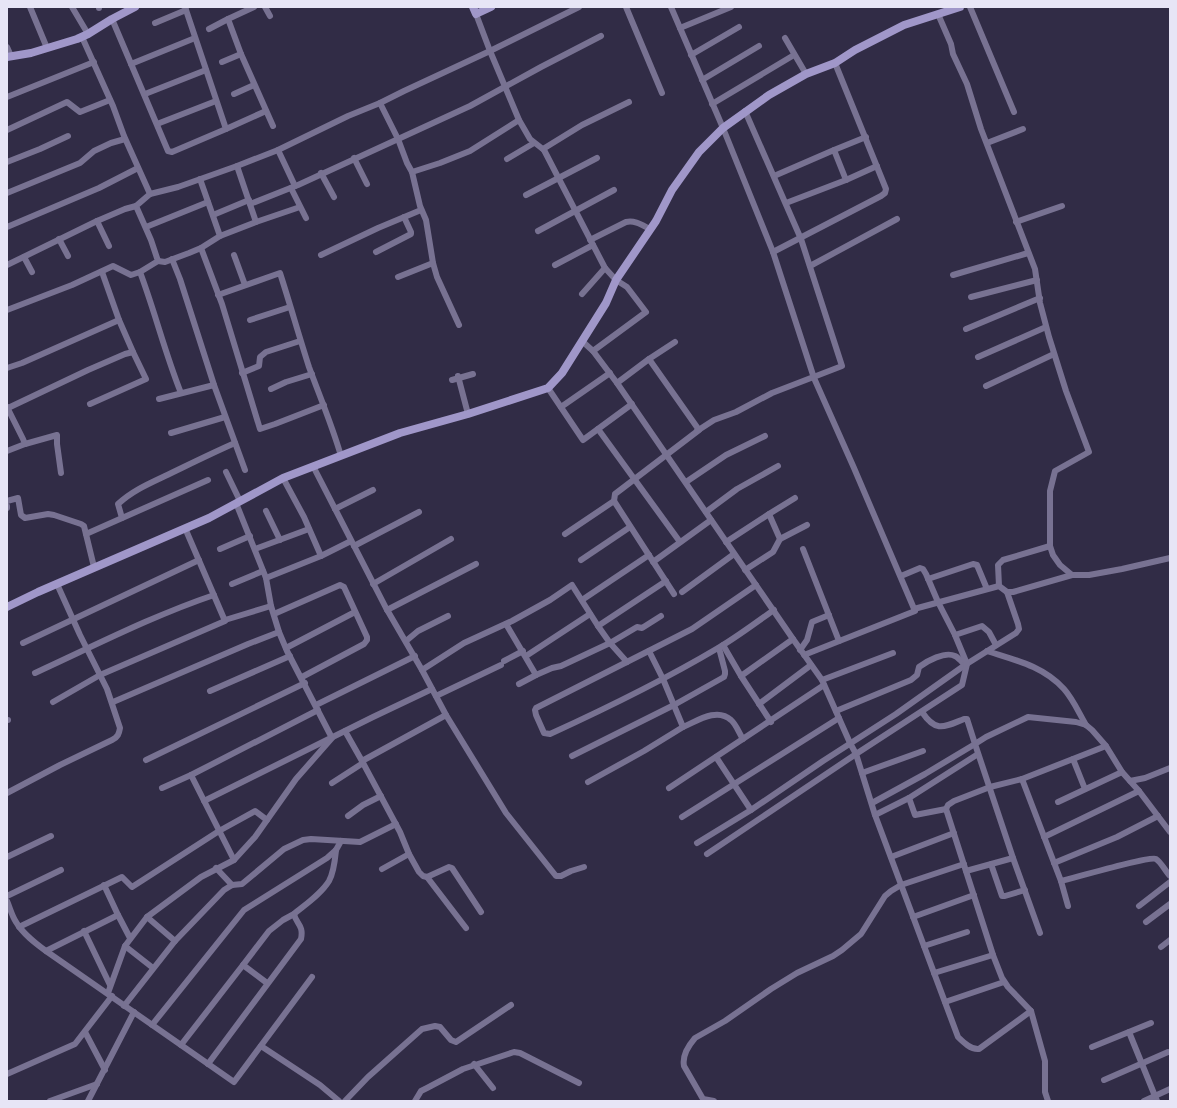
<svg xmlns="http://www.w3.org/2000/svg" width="1177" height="1108" viewBox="0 0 1177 1108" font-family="'Sofia Sans Condensed',sans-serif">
<rect width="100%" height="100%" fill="#312c46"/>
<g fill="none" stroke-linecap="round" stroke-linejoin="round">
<!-- street -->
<g stroke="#787292" stroke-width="6">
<path d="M30,7l17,41"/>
<path d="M72,7l16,27"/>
<path d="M99,7v1"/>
<path d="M254,7l-26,12 13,35 32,72"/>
<path d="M265,7l5,9"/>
<path d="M626,7l36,86"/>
<path d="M671,7l52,121 50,124 41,126 40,90 61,143 -111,44"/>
<path d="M970,7l44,105"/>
<path d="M476,14l14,37 29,69 11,19 14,11 61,118 11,12 11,7 19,25 -53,39"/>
<path d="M938,14l13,30 2,10 14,30 14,45 54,140 5,34 9,34 17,54 23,61 -34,19 -5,20v55l3,9 7,10 12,10h17l33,-6 48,-11"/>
<path d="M112,19l56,132 4,1 54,-23 -41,-122"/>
<path d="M155,23l31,-13"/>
<path d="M680,28l51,-21"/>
<path d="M209,29l19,-10"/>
<path d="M82,37l31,69 11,30 26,58 -14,12 15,34 7,21 -18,11"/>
<path d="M785,38l21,36"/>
<path d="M7,47l4,9"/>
<path d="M691,55l48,-28"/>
<path d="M222,62l19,-8"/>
<path d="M131,64l64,-26"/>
<path d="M702,80l57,-34"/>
<path d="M145,94l61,-24"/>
<path d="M234,94l20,-9"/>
<path d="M7,97l87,-35"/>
<path d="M380,103l18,36 9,24 5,9"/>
<path d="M712,104l82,-49"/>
<path d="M157,124l59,-23"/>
<path d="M226,129l40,-18"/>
<path d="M7,130l60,-28 13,10 30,-12"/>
<path d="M987,143l36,-14"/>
<path d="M543,149l39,-24 47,-23"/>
<path d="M278,150l17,36"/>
<path d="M834,150l32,-13"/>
<path d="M354,158l13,26"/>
<path d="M507,159l27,-16"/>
<path d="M7,162l33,-13 28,-13"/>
<path d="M321,173l13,24"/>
<path d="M774,176l60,-26 12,30 -60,23"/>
<path d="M200,179l20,57"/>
<path d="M846,180l31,-14"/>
<path d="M291,188l15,30"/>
<path d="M7,193l73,-30 14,-12 17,-8 14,-4"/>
<path d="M150,194l28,-7 59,-21"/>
<path d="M526,195l71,-37"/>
<path d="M250,204l48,-19 172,-79 71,-39 60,-31"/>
<path d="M213,215l36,-15"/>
<path d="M97,221l12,25"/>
<path d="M256,222l44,-15"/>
<path d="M1016,222l46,-16"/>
<path d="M7,227l92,-39 39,-20"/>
<path d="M146,227l62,-25"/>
<path d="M538,231l76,-41"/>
<path d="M59,239l9,17"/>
<path d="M590,240l36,-18c9,-2 16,3 24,7"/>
<path d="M201,248l21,56 38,125 15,-5 49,-19"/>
<path d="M376,252l35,-18v-2l-7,-15"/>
<path d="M773,252l108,-56 4,-3 1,-4 -51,-126"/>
<path d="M234,255l11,30"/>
<path d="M321,255l57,-27 43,-18"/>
<path d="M24,257l8,15"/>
<path d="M172,259l8,20 34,106 31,85"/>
<path d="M158,261l7,1 24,-9 12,-5 19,-12 36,-14 -19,-56 41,-16 70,-34 32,-13 24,-12 86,-40 89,-44"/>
<path d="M7,265l90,-44 28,-12 11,-3"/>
<path d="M555,265l38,-20"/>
<path d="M810,266l87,-47"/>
<path d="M102,272l17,48"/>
<path d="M953,275l75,-22"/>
<path d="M398,277l35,-14"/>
<path d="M582,294l23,-26"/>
<path d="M218,295l62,-22c10,31 19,63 29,94 11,30 23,58 32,89"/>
<path d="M971,297l66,-17"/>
<path d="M7,310l65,-25 41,-19 18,9 9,-3c15,40 25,81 41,121"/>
<path d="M250,320l40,-13"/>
<path d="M459,325l-22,-48 -4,-14 -7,-43 -6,-14 -8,-34 28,-9 30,-12 49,-31"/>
<path d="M966,329l74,-31"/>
<path d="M582,341l11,10 24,32 176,256 29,41 28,63 6,11 19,61 83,222c5,5 13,13 21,12l52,-38"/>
<path d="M978,357l68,-30"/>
<path d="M649,359l26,-17"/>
<path d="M7,368l15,-5 97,-43 14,32"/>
<path d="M242,373l17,-7 1,-9 6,-5 34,-11"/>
<path d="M458,376l10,38"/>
<path d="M452,380l21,-6"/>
<path d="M617,383l32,-24 50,71 -84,64 -1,7 60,93"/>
<path d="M986,386l68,-32"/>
<path d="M548,388l35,52 49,-36"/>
<path d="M271,389l15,-7 26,-8"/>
<path d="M159,399l55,-14"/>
<path d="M7,407l16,32 2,5 -18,7"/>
<path d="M561,407l49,-34"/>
<path d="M8,408l80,-38 37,-16 8,-2 13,27 -56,25"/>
<path d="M598,429l82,113"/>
<path d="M697,431l17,-11 22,-8 36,-19 70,-27 -41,-127 -56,-128"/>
<path d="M171,433l54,-16"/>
<path d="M25,444l32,-9v9l4,29"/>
<path d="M313,466l73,142 36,62 24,45 60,98 50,63h5l10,-5 13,-4"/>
<path d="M226,472l14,29"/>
<path d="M283,478l21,39 17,39"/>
<path d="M686,482l40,-27 39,-19"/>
<path d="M7,501l11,-3 3,17 4,3 23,-4 6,1 27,9 3,2 10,41"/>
<path d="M7,506v2"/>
<path d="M335,509l38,-19"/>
<path d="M266,511l14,29"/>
<path d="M706,512l31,-23 41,-23"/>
<path d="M769,514l26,-16"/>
<path d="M122,518l-4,-14c14,-13 30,-20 47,-28 23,-11 47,-23 70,-33"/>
<path d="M86,534l122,-54"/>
<path d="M565,534l49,-33"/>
<path d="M780,539l27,-14"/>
<path d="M726,542l43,-28 11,25 -7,13 -28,18"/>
<path d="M354,546l65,-34"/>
<path d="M220,549l30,-13"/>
<path d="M255,549l54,-20"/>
<path d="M803,549l36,92"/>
<path d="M581,560l49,-33"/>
<path d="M653,562l58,-42"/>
<path d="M266,578l55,-22 30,-15"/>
<path d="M928,579l45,-15 4,1 10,24"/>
<path d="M232,584l31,-13"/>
<path d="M373,584l78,-45"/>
<path d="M756,585l-64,44 -156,79 -1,2 1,5 8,18 6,1c57,-26 114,-54 168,-86 19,-11 37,-25 56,-38"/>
<path d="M999,586l-1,-21 5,-5 47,-14"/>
<path d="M682,592l52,-38"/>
<path d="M582,600l67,-45"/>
<path d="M914,609l85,-23 8,6h6l59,-17"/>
<path d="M387,610l89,-46"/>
<path d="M274,614l66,-29 4,2 23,50v3l-3,4 -62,33"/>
<path d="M225,620l46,-14"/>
<path d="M506,624l30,51 16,-7 9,-2 49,-23 27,-16 5,1 19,-12"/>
<path d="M598,626l12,17 17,19"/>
<path d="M955,635l27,-9 7,6 7,13"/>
<path d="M406,641l12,-10 30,-15"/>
<path d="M23,643l176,-83"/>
<path d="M723,645l18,31 30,46"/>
<path d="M286,648l69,-36"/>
<path d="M800,650l7,-10 5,-18 17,-7"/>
<path d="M649,651l14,28 20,48c14,-6 34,-20 48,-7 5,4 8,13 12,19"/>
<path d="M987,651c28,9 56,15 77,38 9,10 15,24 22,36"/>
<path d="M526,656l64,-42"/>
<path d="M504,661l19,-10"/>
<path d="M422,670l42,-27 48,-22 38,-21 22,-15 26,41 68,-45"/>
<path d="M35,673c59,-27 117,-57 179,-78"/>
<path d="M741,676l52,-37"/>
<path d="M822,680l71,-27"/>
<path d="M519,684l17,-9"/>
<path d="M210,691l80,-35"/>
<path d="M436,696l65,-31"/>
<path d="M53,702l47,-27 125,-54 -40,-93"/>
<path d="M113,702l135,-58 31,-12"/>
<path d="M759,704l52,-39"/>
<path d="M316,705l99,-49"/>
<path d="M836,711l75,-31 6,-5 2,-8c8,-6 26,-16 36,-11 4,2 7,6 10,9"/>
<path d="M7,720h1"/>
<path d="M345,731l17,30 84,-46"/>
<path d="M572,756l102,-51 50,-28 1,-3v-3l-6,-23"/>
<path d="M716,757l35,53"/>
<path d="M1073,759l12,30"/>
<path d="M146,760l159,-77"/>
<path d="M362,761l38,71 9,22 10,18 4,4 4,1 39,51"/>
<path d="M862,773l61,-22"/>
<path d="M1022,779l39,102 7,25"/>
<path d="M1130,781l15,-3 25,-10"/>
<path d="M588,782l56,-31 39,-24"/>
<path d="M332,783l31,-20"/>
<path d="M162,788l29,-13"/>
<path d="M669,788l155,-103"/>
<path d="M7,793l53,-28 52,-25c6,-3 7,-6 8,-12l-13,-39 -27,-54 -23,-51"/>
<path d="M909,798l6,17 31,-6"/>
<path d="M204,801l169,-84 59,-28"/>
<path d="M1058,802l64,-30"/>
<path d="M872,803l53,-29 50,-30 -8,-25h-3c-20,8 -28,14 -42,-7"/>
<path d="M875,815l34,-17 69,-44"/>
<path d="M348,816l15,-11 18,-9"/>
<path d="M682,817l157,-99"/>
<path d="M1044,837l95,-46"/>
<path d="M697,843l54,-33 72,-49 73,-47 69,-49 51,-32 3,-4 -1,-5 -11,-32"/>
<path d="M707,854l149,-100 106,-69 5,-21 -12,-29 -17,-33 -12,-28 -3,-5 -3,-1 -19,8"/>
<path d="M7,857l44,-21"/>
<path d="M891,857l63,-24"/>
<path d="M234,860l-43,-85 127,-65"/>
<path d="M1054,863l63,-26 41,-21"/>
<path d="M991,864l11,32h3l20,-6"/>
<path d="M216,868l16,17"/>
<path d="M382,869l27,-15"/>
<path d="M966,871l47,-13"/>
<path d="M427,877l22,-10 3,1 29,44"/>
<path d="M1061,881c13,-3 88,-25 95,-22 5,3 10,13 14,17"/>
<path d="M7,896l54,-26"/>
<path d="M7,901c3,7 5,15 9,21 7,12 19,21 30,29l135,94 62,-80 24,18"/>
<path d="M1139,906l31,-24"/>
<path d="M118,915l12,23"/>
<path d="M147,917l28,24"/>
<path d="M913,917l61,-22"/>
<path d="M1146,922l24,-18"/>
<path d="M19,927l103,-50 10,10 87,-56 36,-20 12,9"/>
<path d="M84,931l26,54"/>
<path d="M1040,933l-27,-75 -38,-114 11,-7 42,-20 48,5 10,3 6,5 14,16 16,26 17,19 31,41"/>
<path d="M125,946l28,22"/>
<path d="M924,946l43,-14"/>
<path d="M1161,947l9,-7"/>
<path d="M46,951l72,-36 -14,-30"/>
<path d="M243,965l26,-34 14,-11 11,-6"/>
<path d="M934,973l59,-18"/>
<path d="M108,993l17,-47 22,-29 54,-40 33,-17 21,-23 41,-58 36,-41 -45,-87 -8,-19 -8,-26 -5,-28 -30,-75"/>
<path d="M945,1002l59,-20"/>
<path d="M124,1006l51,-65 49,-51 8,-5 10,-1 42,-35 19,-9 8,-1 49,3 36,-18"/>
<path d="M152,1025l92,-115 83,-52 9,-8 5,-9"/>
<path d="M85,1032l20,38"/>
<path d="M1129,1032l28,69"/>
<path d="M181,1045l53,37 78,-105"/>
<path d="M261,1046l59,39 19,16"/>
<path d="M1092,1047l59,-24"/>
<path d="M208,1064l93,-125c3,-14 -5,-15 -7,-25 12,-10 27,-20 35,-33 5,-9 6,-21 7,-31"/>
<path d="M474,1064l19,24"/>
<path d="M7,1074l68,-30 37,-48"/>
<path d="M1104,1080l64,-28"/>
<path d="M50,1101l47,-17"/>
<path d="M88,1101l46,-89"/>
<path d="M345,1101l23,-24 54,-48 13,-3 5,1 11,13 5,2 55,-37"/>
<path d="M415,1101l6,-10 6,-3 36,-19 51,-17 6,1 59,30"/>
<path d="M714,1101l-11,-2 -19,-33c-2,-10 5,-21 11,-28l30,-17 46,-32 26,-16 36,-17 9,-6 19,-16 24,-38 6,-5 10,-6 63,-21"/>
<path d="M1048,1101l-3,-9v-31l-14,-50 -23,-24 -6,-9 -9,-23 -47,-146 2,-4 6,-4 36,-14 32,-8 84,-33"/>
<path d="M1144,1101l26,-12"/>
</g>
<!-- secondary -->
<g stroke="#a097c9" stroke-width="8">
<path d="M473,7l3,7 15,-7"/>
<path d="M7,57l24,-4 46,-14 11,-5 24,-15 23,-12"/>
<path d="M7,607l31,-15 171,-74 74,-40 117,-45 68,-19 80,-26 14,-15 44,-70 10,-23 40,-59 16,-31 27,-38 24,-24 46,-33 37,-21 29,-11 20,-13 49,-25 56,-18"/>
</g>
</g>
<!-- border -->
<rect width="1177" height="1108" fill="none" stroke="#e7e5f6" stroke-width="16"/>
</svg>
